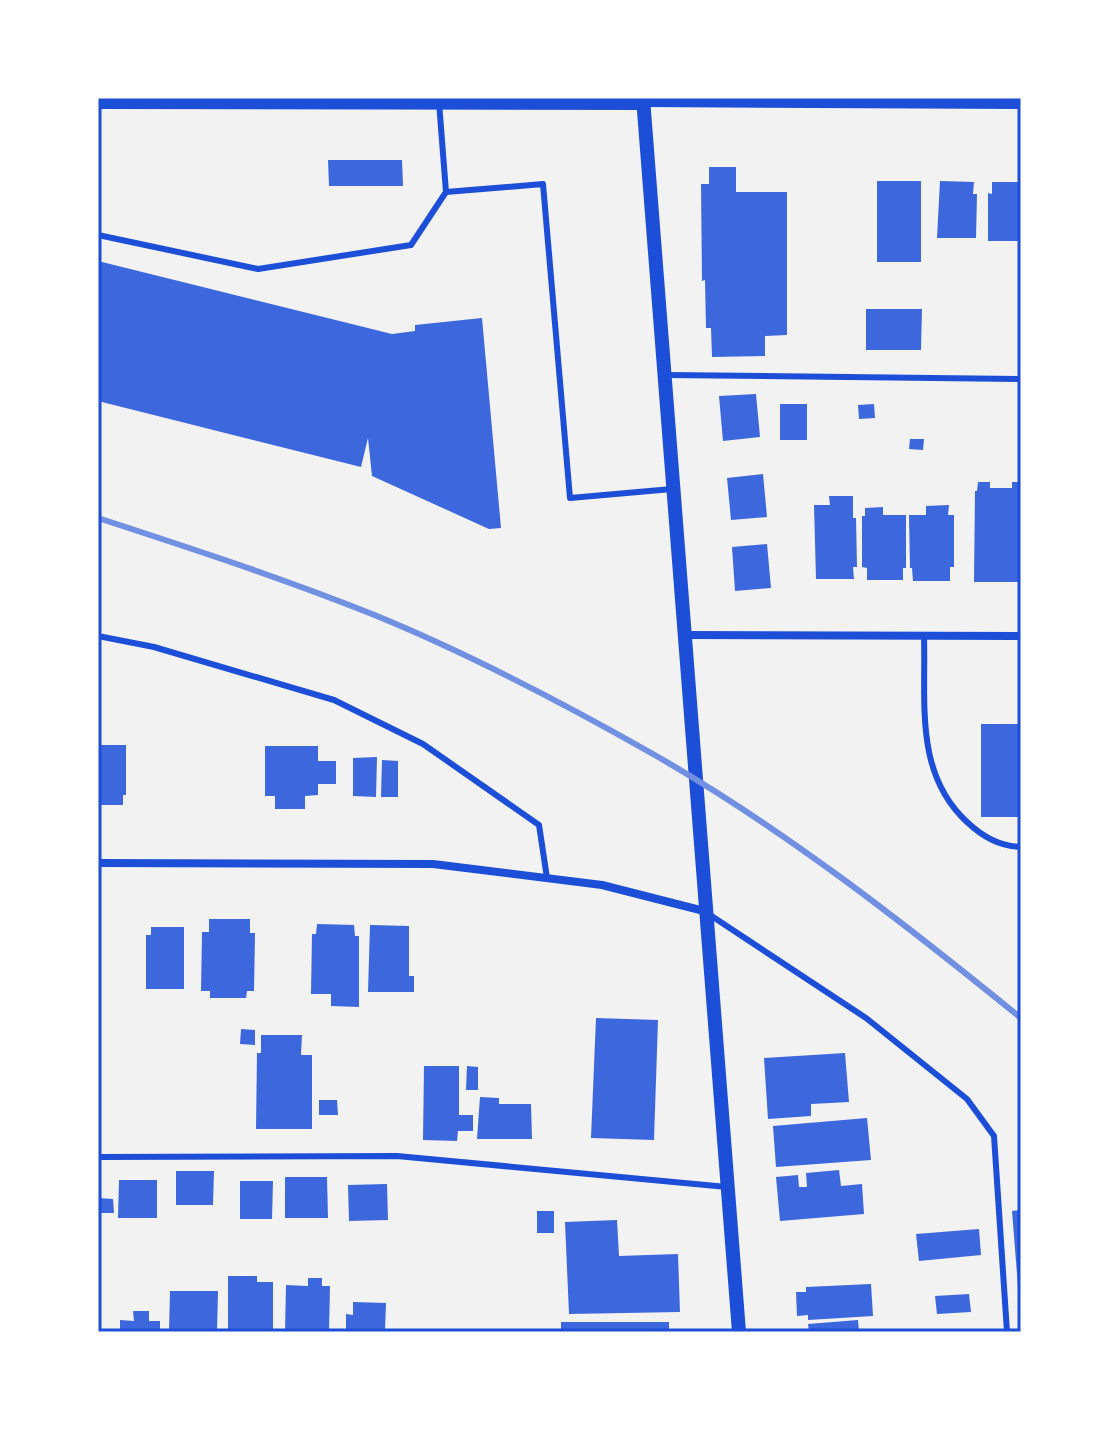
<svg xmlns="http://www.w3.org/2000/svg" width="1119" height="1430" viewBox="0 0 1119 1430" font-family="Commissioner,sans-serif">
<rect width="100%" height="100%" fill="#f2f2f2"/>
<!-- building -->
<g fill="#3d67dc">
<path d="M328,160h74l1,26h-74z"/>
<path d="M709,167h27v25h51v143l-22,1v20l-53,1 -1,-29h-5l-1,-48 -3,1 -1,-97h8z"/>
<rect x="877" y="181" width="44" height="81"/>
<path d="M940,181l34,1 -1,12h4l-1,44h-39z"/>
<path d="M992,182h29v59h-33v-48l4,1z"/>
<path d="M98,261l294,73 23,-3v-6l67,-7 19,210 -12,1 -117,-53 -4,-38 -7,29 -263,-66z"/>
<path d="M866,309h56l-1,41h-55z"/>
<path d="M756,394l4,43 -37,4 -4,-45z"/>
<rect x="780" y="404" width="27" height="36"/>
<path d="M874,404l1,14 -16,1 -1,-14z"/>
<path d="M910,439h14l-1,11 -14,-1z"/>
<path d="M763,474l4,43 -36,3 -4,-42z"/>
<path d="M978,482h12v6h22v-6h9v100h-47l1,-91h2z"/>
<path d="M829,496h24v22h3l1,49h-4l1,12h-38l-2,-74h16z"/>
<path d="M949,505l-1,10h6v52h-4v14h-37l-1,-13h-2l-1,-53h17v-9z"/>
<path d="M883,507v8h23v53h-3v12h-36v-12l-5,-1v-51h3v-8z"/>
<path d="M767,544l4,44 -36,3 -3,-44z"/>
<rect x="981" y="724" width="40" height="93"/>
<path d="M98,745h28v50h-3v10h-25z"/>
<path d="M265,746h53v15h18v23h-18v11l-13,1v13h-30v-13h-10z"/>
<path d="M377,757l-1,40 -23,-1v-38z"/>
<path d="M382,760l16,1v36h-17z"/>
<path d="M209,919h41v14h5l-1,58h-7l-1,7h-36v-7h-9l1,-59h7z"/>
<path d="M317,924l37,1 1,11h4v71l-28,-1v-12h-20l1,-60h4z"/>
<path d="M370,925l39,1v50h5v16h-46z"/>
<path d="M151,927h33v62h-38v-54h5z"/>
<path d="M596,1018l62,2 -4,120 -63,-2z"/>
<path d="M241,1029l14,1v15l-15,-1z"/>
<path d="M261,1035h41l-1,20h11v74h-56l1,-76h4z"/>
<path d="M845,1053l4,49 -38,2v12l-43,3 -4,-61z"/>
<path d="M424,1066h35v49h14v16h-15l-1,10 -34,-1z"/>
<path d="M467,1066l11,1v23h-12z"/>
<path d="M480,1097l19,1v6h32l1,35h-55z"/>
<path d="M319,1100h18l1,15h-19z"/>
<path d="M867,1118l4,42 -95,7 -3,-41z"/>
<path d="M839,1170l2,16 21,-2 2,30 -84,7 -4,-44 22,-2 1,12h8l-1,-14z"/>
<path d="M176,1171h38l-1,34h-37z"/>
<path d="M285,1177h42l1,41h-43z"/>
<path d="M119,1180h38v38h-39z"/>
<path d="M240,1181h33l-1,38h-32z"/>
<path d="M387,1184l1,36 -39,1 -1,-36z"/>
<path d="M99,1198l14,1 1,14h-15z"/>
<path d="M1021,1210v88l-2,1 -7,-88z"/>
<rect x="537" y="1211" width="17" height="22"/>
<path d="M617,1220l2,36 59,-2 2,58 -111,2 -4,-92z"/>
<path d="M979,1229l2,26 -62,6 -3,-27z"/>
<path d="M228,1276h29v6h16v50h-45z"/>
<path d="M308,1278h14v8h8l-1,46h-44l1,-47 22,1z"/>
<path d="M871,1284l2,32 -65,4v-5l-11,1 -1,-24h10v-5z"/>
<path d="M170,1291h48l-1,41h-48z"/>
<path d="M969,1294l2,18 -34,2 -2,-18z"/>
<path d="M353,1302l33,1 -1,29h-39v-18l7,1z"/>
<path d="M133,1311h16v10h11v11h-40v-12l14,1z"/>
<path d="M858,1320l1,12h-50l-1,-8z"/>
<rect x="561" y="1322" width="108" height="10"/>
</g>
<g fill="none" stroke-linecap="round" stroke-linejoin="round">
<!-- service -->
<g stroke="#1d4ed8" stroke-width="6">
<path d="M446,192l97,-8 27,314 102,-9"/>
<path d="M98,235l160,34 153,-24 35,-53 -7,-90"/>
<path d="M667,375l354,4"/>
<path d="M98,636l56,11 180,53 89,44 116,81 8,53"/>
<path d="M924,636c2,66 -10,137 43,186 16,15 32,24 54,25"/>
<path d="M707,913l159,105 101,81 27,37 13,196"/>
<path d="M98,1157l299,-1 330,31"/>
</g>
<!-- minor -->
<g stroke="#1d4ed8" stroke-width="8">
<path d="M643,103l378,2"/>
<path d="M684,635l337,1"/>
<path d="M98,863l335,1 169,21 102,26"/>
</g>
<!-- tertiary -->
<g stroke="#1d4ed8" stroke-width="14">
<path d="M643,98l96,1234"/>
<path d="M98,102l545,1"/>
</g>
<!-- rail -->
<path stroke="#7290e2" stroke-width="6" d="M98,518c92,30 184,60 274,96 96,39 191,89 281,140 131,75 251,169 368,264"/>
</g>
<!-- border -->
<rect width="1119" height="1430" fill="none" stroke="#ffffff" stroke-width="200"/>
<rect x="100" y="100" width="919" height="1230" fill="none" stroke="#1d4ed8" stroke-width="3"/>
</svg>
